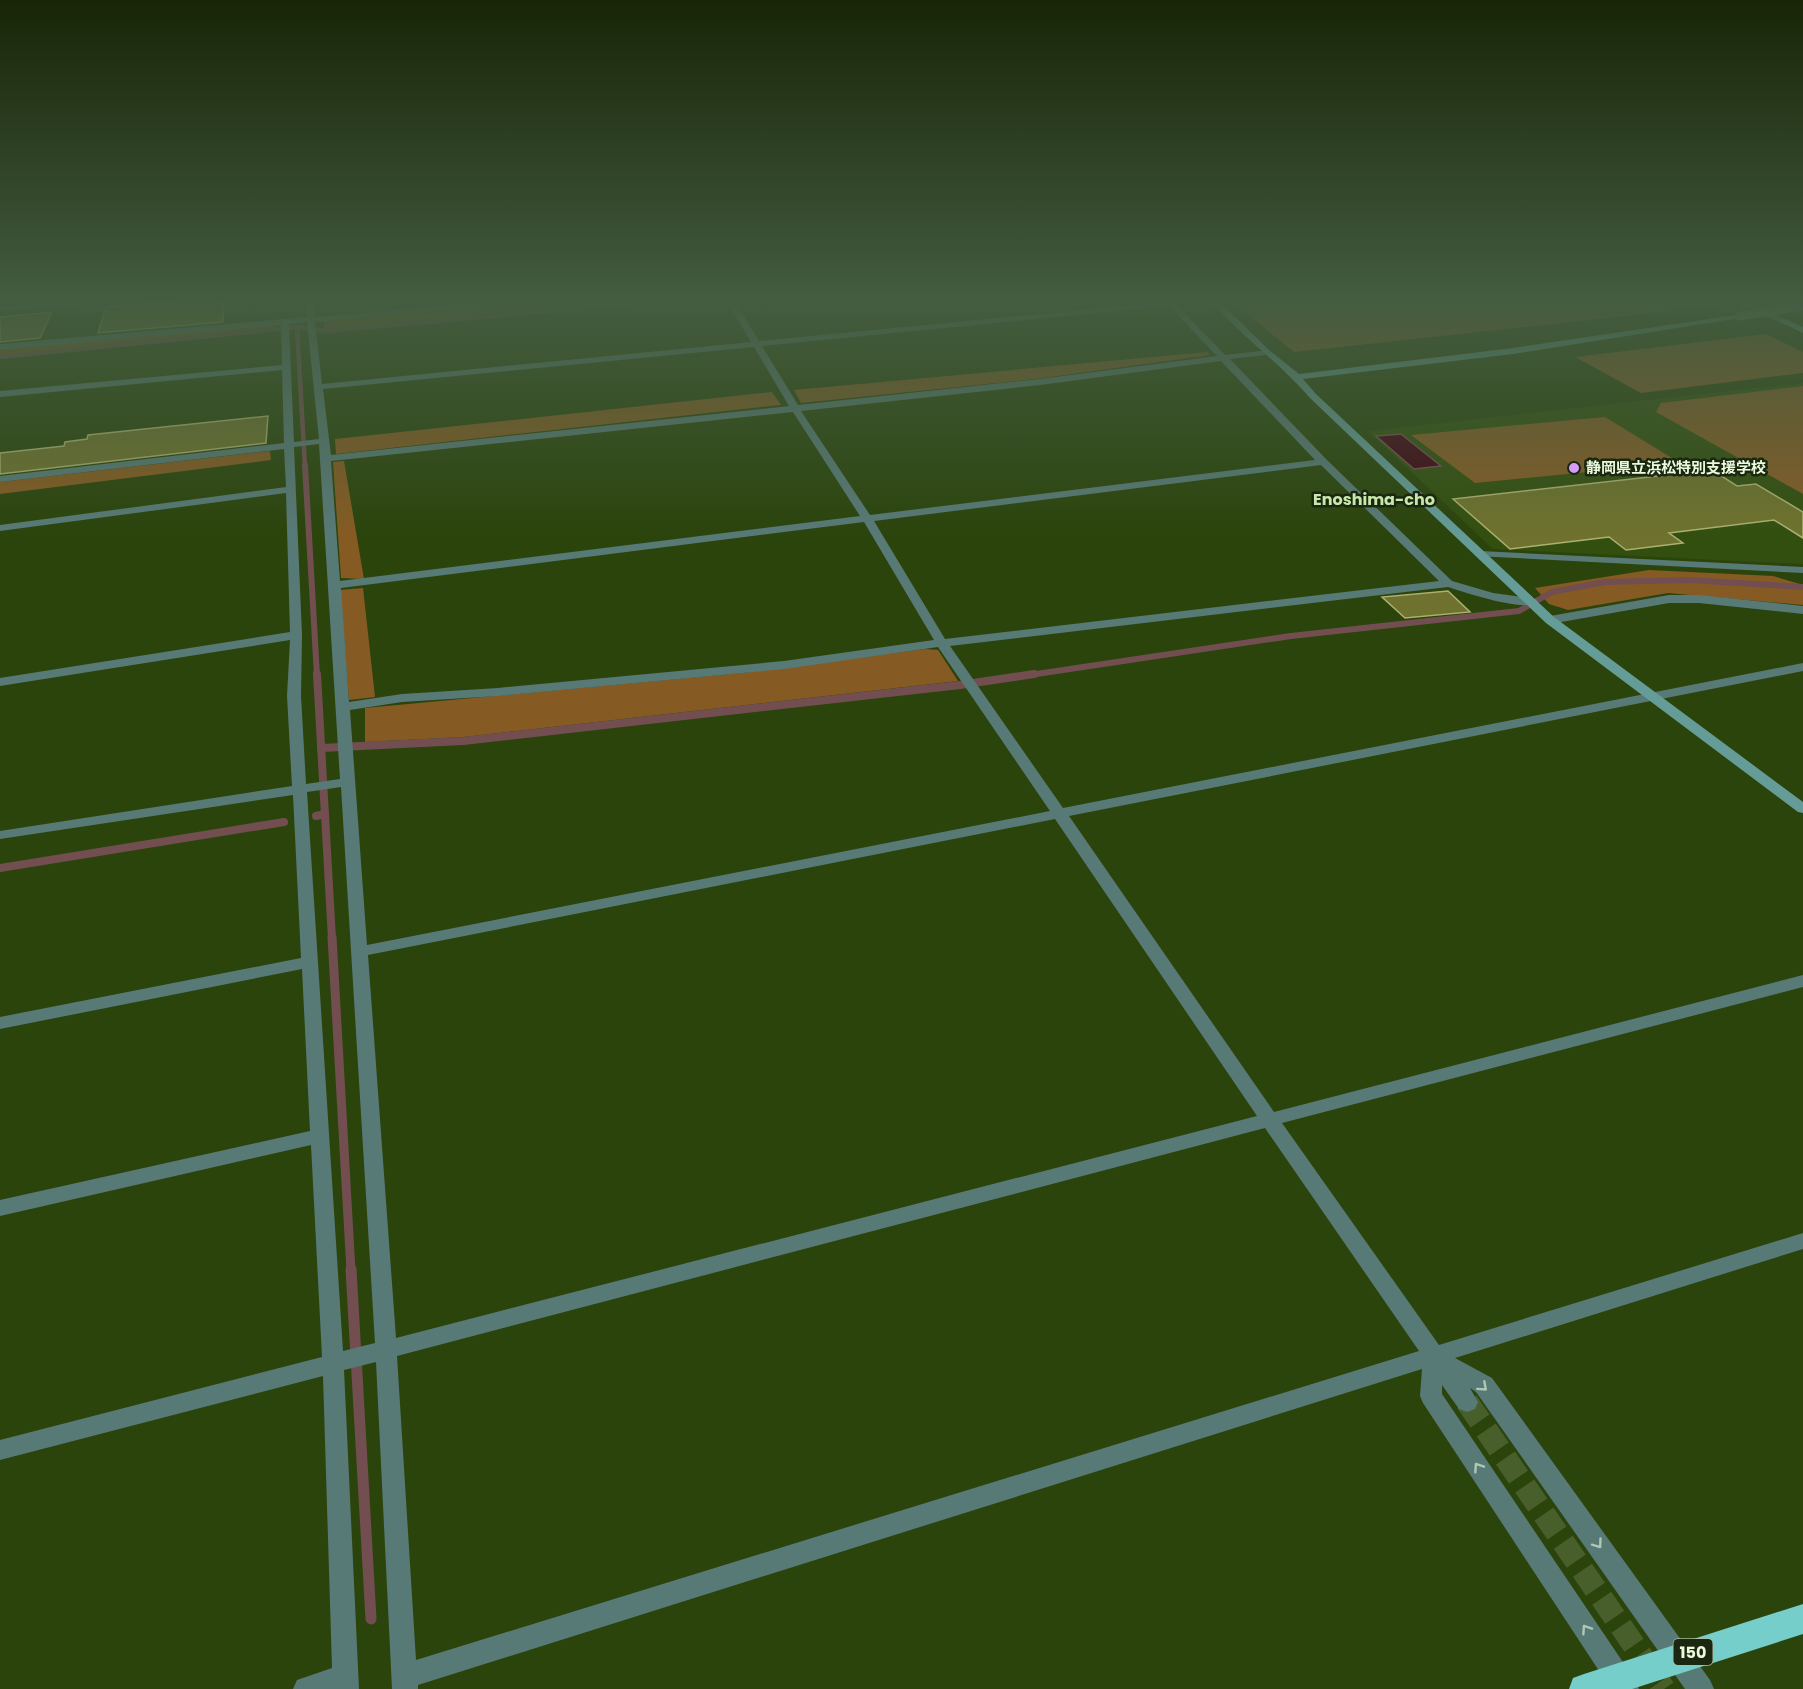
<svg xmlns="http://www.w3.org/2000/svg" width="1803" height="1689" viewBox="0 0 1803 1689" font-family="Poppins,'Noto Sans JP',sans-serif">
<rect width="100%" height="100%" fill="#2b440c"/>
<!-- built -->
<path fill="#334f0f" d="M1803,383v181l-310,-15 -125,-118z"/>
<!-- green -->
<g fill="#865d27">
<path d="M1231,301h474l11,5 -422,46z"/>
<path d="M1766,334l37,18v21l-162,20 -66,-36z"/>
<path d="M1803,386v108l-147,-82 5,-9z"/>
<path d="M1605,417l75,46 -205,20 -64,-48z"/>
</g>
<!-- forest -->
<g fill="#855b23">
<path d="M553,301h66l-294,28 -2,-8z"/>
<path d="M274,324v5l-274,27v-6z"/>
<path d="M1207,352l3,3 -174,24 -235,24 -7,-13z"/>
<path d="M772,392l9,13 -445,49 -1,-15z"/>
<path d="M270,451l1,9 -271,34v-12z"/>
<path d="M344,461l20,118 -23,-1 -8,-116z"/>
<path d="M1649,570l124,6 30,9v20l-135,-12 -100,17 -19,-6 -14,-16z"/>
<path d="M363,588l12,109 -26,3 -9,-110z"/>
<path d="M925,649l13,1 20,31 -494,56 -99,5v-34l386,-36z"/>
</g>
<!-- water -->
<path fill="#400415" stroke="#734e51" stroke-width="1.5" d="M1401,434l40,32 -27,3 -38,-33z"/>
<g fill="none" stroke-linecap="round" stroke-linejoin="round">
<!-- stream-far4 -->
<g stroke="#734e51" stroke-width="4.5">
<path d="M297,327l8,140"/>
<path d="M0,357l297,-30 29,4 332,-30"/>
</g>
<!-- stream-far3 -->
<g stroke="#734e51" stroke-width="6">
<path d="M305,465l12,211"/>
<path d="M1023,676l268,-40 228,-25 33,-19 53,-10 83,-2 115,7"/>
</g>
<!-- stream-far2 -->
<g stroke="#734e51" stroke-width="8">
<path d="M317,674l15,265"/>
<path d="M321,748l142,-7 497,-56 74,-11"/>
<path d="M316,816l9,-2"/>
<path d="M0,868l284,-46"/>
</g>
<!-- stream-far1 -->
<path stroke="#734e51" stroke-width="9" d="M332,937l19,334"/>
<!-- stream -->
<path stroke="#734e51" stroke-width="11" d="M351,1269l20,350"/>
</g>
<!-- building -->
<g fill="#6f722e" stroke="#adb170" stroke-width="1.5">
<path d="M178,301h46l-1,21 -125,11 8,-26z"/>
<path d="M52,312l-12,26 -40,4v-25z"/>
<path d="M268,416l-2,27 -266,31v-21l64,-7 1,-4 22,-3 1,-4z"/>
<path d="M1712,470l25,16 19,-2 47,28v26l-29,-18 -105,13 14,10 -57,7 -17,-13 -99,12 -57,-50z"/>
<path d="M1448,591l22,21 -65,6 -23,-21z"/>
</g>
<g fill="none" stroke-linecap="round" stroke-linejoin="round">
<!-- street-tunnel -->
<path stroke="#485f2b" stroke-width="23" stroke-dasharray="23 11" stroke-linecap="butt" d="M1467,1402l197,287"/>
<!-- street -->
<g fill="#587a77" fill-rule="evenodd">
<path d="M73,301h29l-4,2 -98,8v-4z"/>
<path d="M305,301h8l2,16 183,-16h28l-4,2 -207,19 7,62 429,-42 -24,-41h8l24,40 414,-40 52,54 44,-5v4l-3,1 -36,4 97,101 125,121 41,12 43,6 2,3c-13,11 -74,-10 -90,-15l-498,59 113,162 740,-145v8l-734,145 205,296 529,-137v12l-521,136 157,222 364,-112v16l-348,109 37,20 218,302 4,9h-29l-209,-297 -6,-4 8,14 -3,7 -8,3 -8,-3 -17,-24v9l193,286 4,9h-28l-188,-286 -3,-7 2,-27 -1004,316v4h-26l-16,-327 -32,8 15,319h-66l4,-9 35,-12 -9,-292 -323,84v-20l322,-83 -11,-212 -311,71v-16l310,-69 -8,-162 -302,60v-12l301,-59 -8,-163 -293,44v-8l292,-45 -5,-90 3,-56 -290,46v-8l290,-46 -4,-139 -286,38v-6l286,-38 -2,-38 -284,33v-6l284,-33 -2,-73 -282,27v-6l282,-26 -1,-40 -281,25v-6l307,-27zM1169,306l48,50 -177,23 -242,26 -36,-59zM307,322l12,117 -25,3 -5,-118zM754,347l35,59 -458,49 -8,-66zM1221,361l94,99 -445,55 -69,-104 239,-26zM793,412l67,104 -520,65 -9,-120zM319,444l21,335 -34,5 -5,-88 1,-61 -8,-188zM1321,465l118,116 -494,58 -71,-118zM864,522l70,118 -150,21 -286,27 -96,6 -53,8 -8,-114zM938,647l112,164 -683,134 -17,-235 52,-8 96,-6 286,-27zM341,787l34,556 -32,8 -36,-559zM1055,819l202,297 -861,222 -28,-383zM1265,1128l154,223 -1003,309 -19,-304z"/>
<path d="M1731,301h10l48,20 -7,2z"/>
<path d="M1480,551l323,16v6l-327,-17 -2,-2z"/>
<path d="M1669,595h30l104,11v8l-104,-11h-30l-119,21 -6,-4 6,-4z"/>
</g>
<!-- secondary -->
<g fill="#659c98" fill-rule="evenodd">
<path d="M1211,301h8l50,49 30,24 214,-26 230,-34 1,2 -4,2 -227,36 -210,25 13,15 238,223 249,185v11l-5,-1 -252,-189 -236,-225c-30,-35 -69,-62 -99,-97z"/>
<path d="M1785,319l18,8v6l-21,-10 -1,-2z"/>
</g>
<!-- highway -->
<path fill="#75cec9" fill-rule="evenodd" d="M1803,1604v30l-171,55h-63l4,-11 11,-4z"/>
<!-- secondary-bridge -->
<path stroke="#659c98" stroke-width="9" d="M1740,316l63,-10"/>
</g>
<!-- one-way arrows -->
<defs><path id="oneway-chevron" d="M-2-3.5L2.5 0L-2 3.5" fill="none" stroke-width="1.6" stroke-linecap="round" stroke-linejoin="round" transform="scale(1.5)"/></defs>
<g stroke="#b0c7b4">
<use href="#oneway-chevron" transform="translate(1483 1387) rotate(42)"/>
<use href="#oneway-chevron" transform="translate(1478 1467) rotate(-124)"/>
<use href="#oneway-chevron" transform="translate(1598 1544) rotate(54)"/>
<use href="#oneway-chevron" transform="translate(1586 1629) rotate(-124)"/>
</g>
<!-- sky -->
<linearGradient id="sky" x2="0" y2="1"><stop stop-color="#182507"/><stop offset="0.56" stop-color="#445c40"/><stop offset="1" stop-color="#445c40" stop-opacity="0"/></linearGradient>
<rect width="1803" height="537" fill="url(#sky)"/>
<!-- markers -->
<circle fill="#d59cfb" stroke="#1b2710" stroke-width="2" cx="1574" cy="468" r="6"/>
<g text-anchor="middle" stroke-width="5" stroke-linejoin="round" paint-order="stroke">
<!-- far-poi labels -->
<g font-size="15" font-weight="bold" fill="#ebfbdd" stroke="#1b2710" text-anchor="start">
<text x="1586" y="473">静岡県立浜松特別支援学校</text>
</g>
<!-- far-neighbourhood labels -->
<g font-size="16" font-weight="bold" fill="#c7e7ab" stroke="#1b2710">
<text x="1374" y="505">Enoshima-cho</text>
</g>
<!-- shield labels -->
<rect fill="#1b2710" stroke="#adbba0" stroke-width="1.5" x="1673.5" y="1639" width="39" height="26" rx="4.5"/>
<g font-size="16" font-weight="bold" fill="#ebfbdd">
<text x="1693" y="1658">150</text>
</g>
</g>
</svg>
